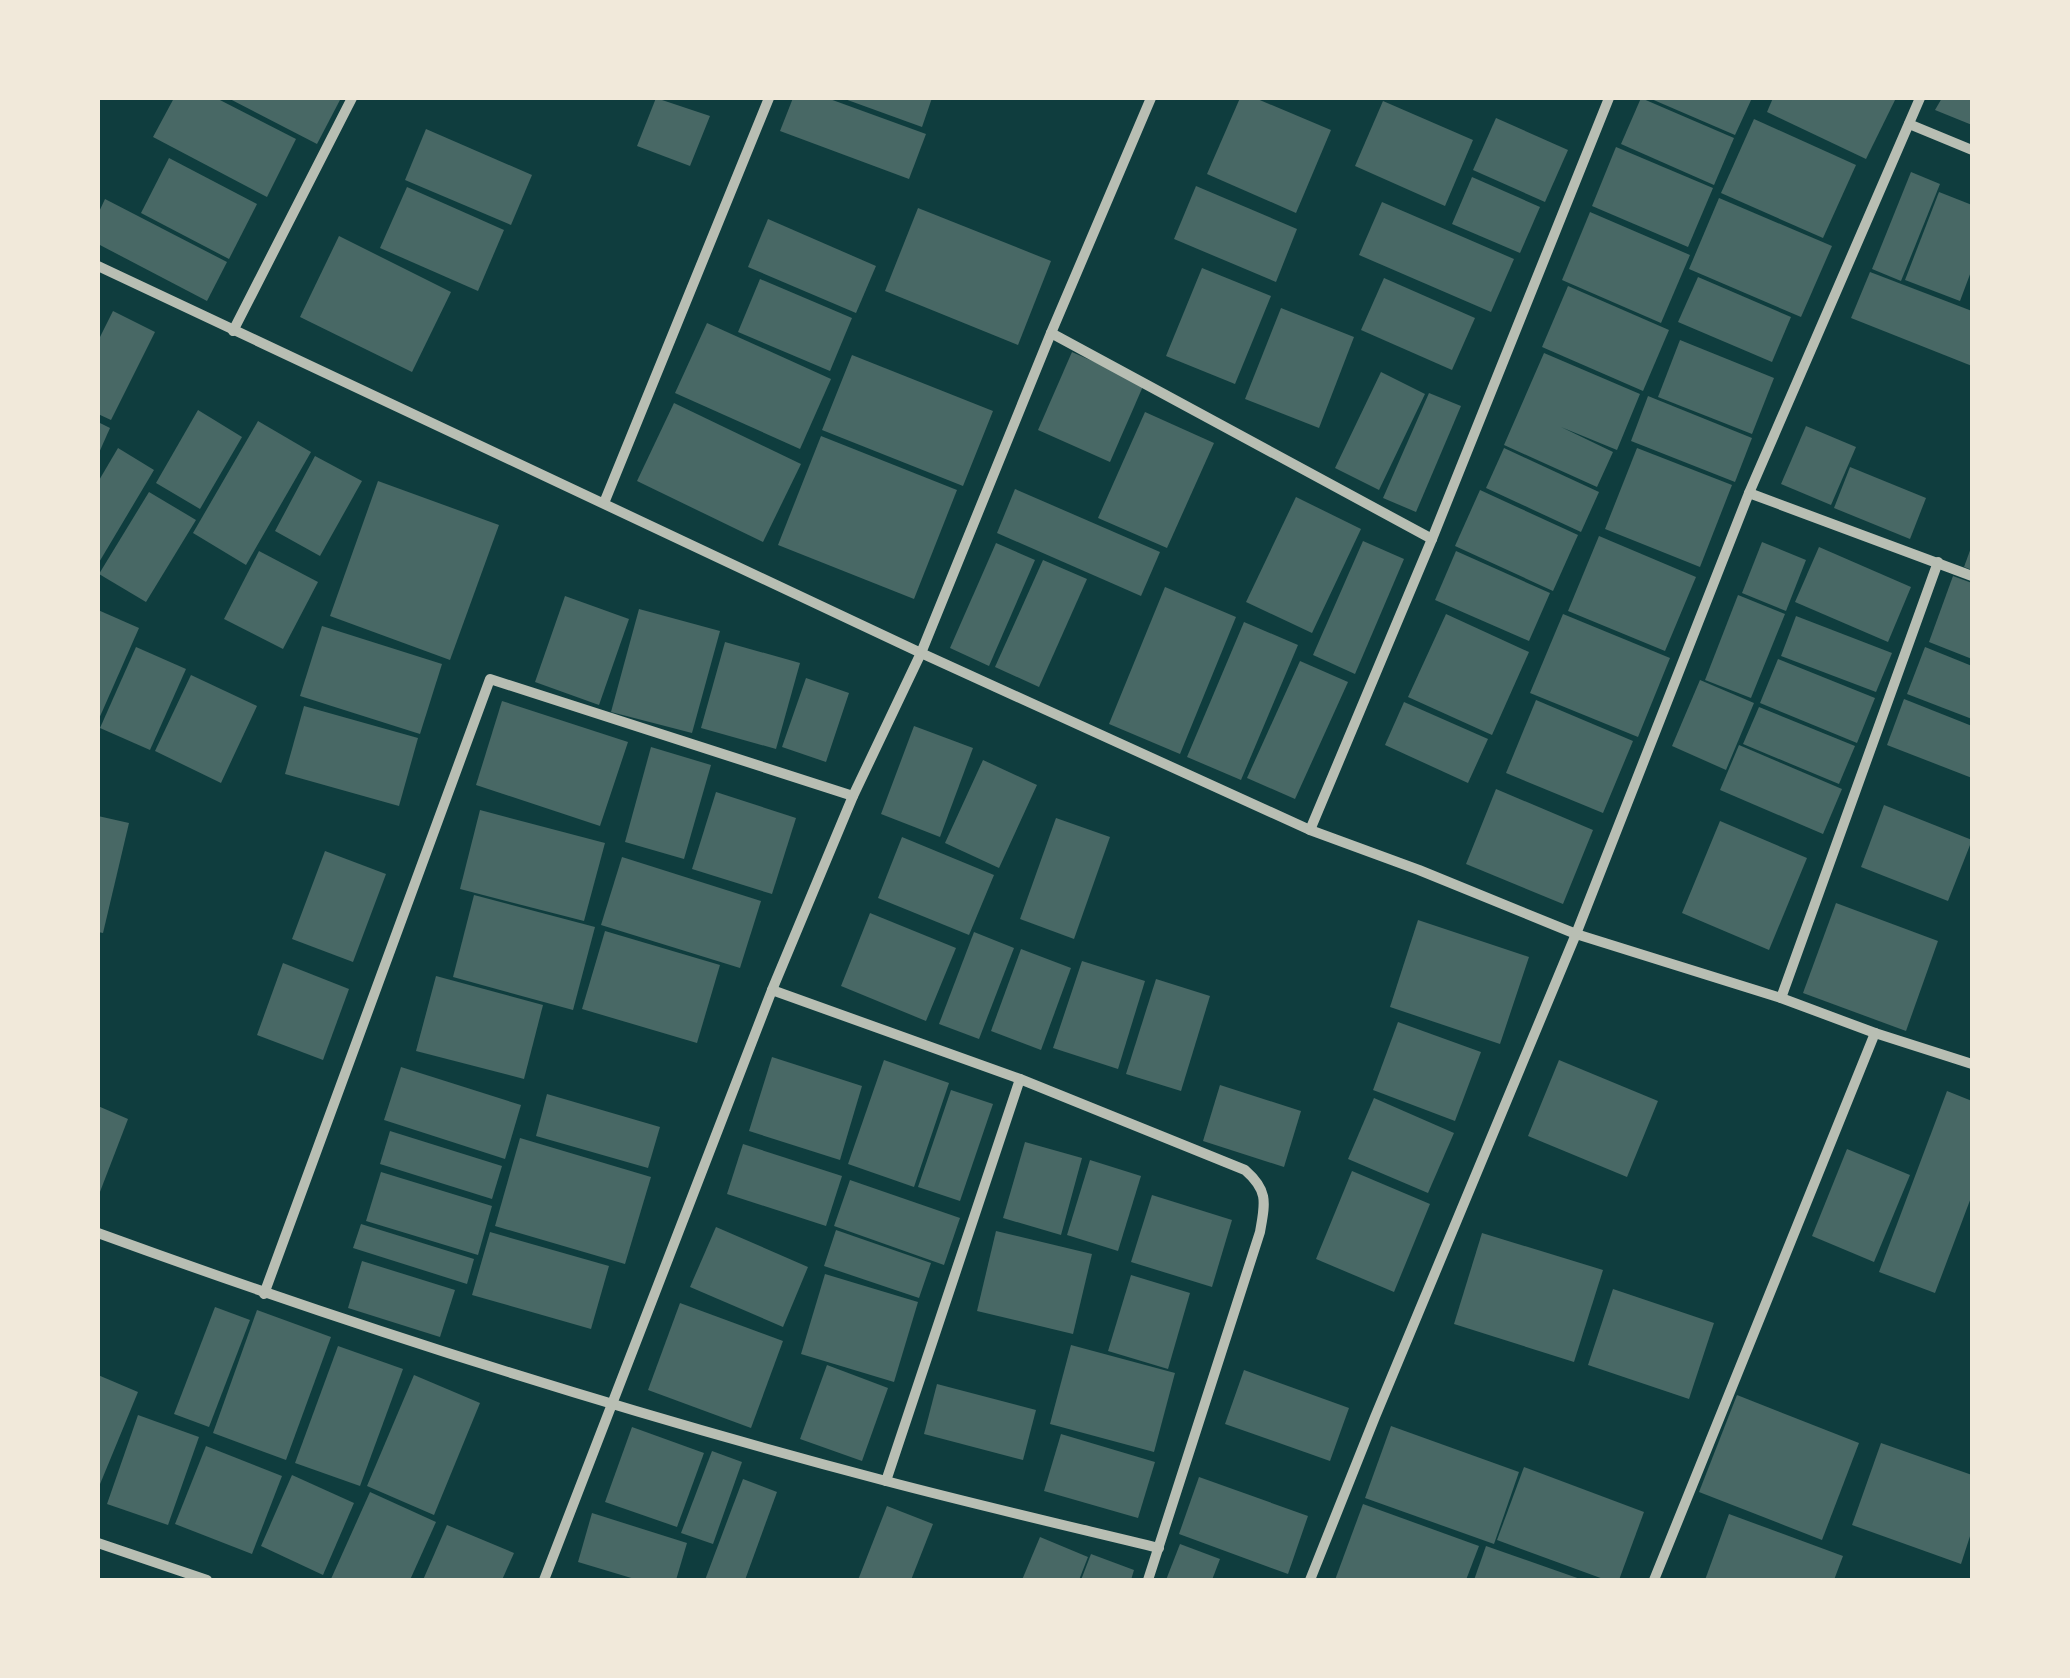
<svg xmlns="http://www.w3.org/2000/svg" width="2070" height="1678" viewBox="0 0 2070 1678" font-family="Mulish,sans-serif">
<rect width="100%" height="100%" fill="#0f3d3e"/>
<!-- building -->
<g fill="#486865">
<path d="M174,98h42l80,41 -29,58 -114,-60z"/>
<path d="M228,98h113l-24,46z"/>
<path d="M656,98l54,18 -20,50 -53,-20z"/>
<path d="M793,98h34l99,36 -17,45 -129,-48z"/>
<path d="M842,98h90l-10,29z"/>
<path d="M1240,98h15l76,32 -35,83 -89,-39z"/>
<path d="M1641,98l93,40 -20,47 -93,-41z"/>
<path d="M1649,98h103l-17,37z"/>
<path d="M1773,98h123l-30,61 -99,-47z"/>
<path d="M1942,98h30v27l-37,-15z"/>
<path d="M1383,101l90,39 -28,66 -90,-40z"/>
<path d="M1496,118l72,32 -23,52 -72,-32z"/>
<path d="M1754,119l102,46 -33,73 -102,-45z"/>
<path d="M426,129l106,46 -21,50 -106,-45z"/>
<path d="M1616,147l97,41 -25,59 -96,-41z"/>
<path d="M169,158l88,46 -28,55 -88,-46z"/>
<path d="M1911,172l29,12 -39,97 -29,-12z"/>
<path d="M1472,177l68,30 -20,46 -68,-29z"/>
<path d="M1196,186l101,43 -21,53 -102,-43z"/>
<path d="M407,187l97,43 -26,61 -98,-43z"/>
<path d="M1939,192l33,13v64l-12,32 -55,-21z"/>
<path d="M1719,198l113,48 -31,71 -112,-48z"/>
<path d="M105,199l122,63 -20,39 -109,-57v-30z"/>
<path d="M1382,202l132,57 -23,53 -132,-57z"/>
<path d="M918,208l133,53 -33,84 -133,-54z"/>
<path d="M1590,212l100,43 -29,68 -99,-43z"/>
<path d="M768,219l108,47 -20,47 -108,-46z"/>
<path d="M339,236l112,56 -39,80 -112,-55z"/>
<path d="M1202,268l69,28 -36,88 -69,-28z"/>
<path d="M1870,272l102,39v55l-121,-48z"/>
<path d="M1698,277l93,40 -19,45 -94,-40z"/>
<path d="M1384,278l91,40 -23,52 -91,-40z"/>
<path d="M760,279l92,39 -22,53 -92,-39z"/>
<path d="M1568,286l101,44 -26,61 -101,-44z"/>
<path d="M1281,308l73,29 -35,91 -74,-29z"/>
<path d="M113,311l42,21 -44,88 -13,-6v-73z"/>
<path d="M707,323l124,56 -31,70 -125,-56z"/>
<path d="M1680,340l94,38 -22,56 -94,-37z"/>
<path d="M1072,352l72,32 -34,78 -72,-32z"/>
<path d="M1544,353l96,41 -23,56 -56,-23 52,25 -16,35 -93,-42z"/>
<path d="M852,355l141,56 -30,75 -141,-56z"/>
<path d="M1381,372l44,22 -46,96 -44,-22z"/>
<path d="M1429,393l32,13 -45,106 -33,-14z"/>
<path d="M1648,396l104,42 -17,44 -104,-41z"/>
<path d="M674,403l127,61 -38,78 -126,-61z"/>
<path d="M198,410l44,27 -42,72 -44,-26z"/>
<path d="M1145,412l69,31 -47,105 -69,-30z"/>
<path d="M258,421l53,31 -65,113 -53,-32z"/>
<path d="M98,422l12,6 -12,27z"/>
<path d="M1806,426l50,21 -25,58 -50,-21z"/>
<path d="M821,436l136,54 -43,109 -136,-54z"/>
<path d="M118,448l36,22 -56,94v-82z"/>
<path d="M1504,448l95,44 -18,40 -95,-44z"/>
<path d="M1637,448l95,37 -32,82 -95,-38z"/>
<path d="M315,456l47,25 -42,75 -45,-25z"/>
<path d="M1850,467l76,31 -16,41 -76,-31z"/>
<path d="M378,481l121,44 -49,135 -120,-44z"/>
<path d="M1015,489l145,63 -19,44 -144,-63z"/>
<path d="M1480,490l98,45 -25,56 -98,-45z"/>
<path d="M149,492l47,28 -50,82 -47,-28z"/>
<path d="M1296,497l65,32 -49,104 -66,-31z"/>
<path d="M1599,536l97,41 -31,74 -97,-40z"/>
<path d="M1363,541l41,18 -49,115 -42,-19z"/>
<path d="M1762,542l44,18 -20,51 -44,-18z"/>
<path d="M996,543l39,17 -46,106 -39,-18z"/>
<path d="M1972,545v25l-8,-3z"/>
<path d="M1819,547l92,40 -23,55 -93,-40z"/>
<path d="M259,551l59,31 -35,67 -59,-30z"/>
<path d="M1456,551l94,42 -21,48 -94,-41z"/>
<path d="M1043,560l44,19 -48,108 -44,-20z"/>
<path d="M1953,576l19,7v76l-43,-17z"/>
<path d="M1165,587l71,30 -56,137 -71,-30z"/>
<path d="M1738,595l47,19 -34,84 -46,-18z"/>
<path d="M565,596l64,23 -30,86 -64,-23z"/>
<path d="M639,609l81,22 -28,102 -81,-21z"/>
<path d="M98,610l41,18 -41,93z"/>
<path d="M1446,614l83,38 -37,83 -84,-38z"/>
<path d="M1563,614l107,44 -32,79 -108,-44z"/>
<path d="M1796,616l96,37 -16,39 -95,-36z"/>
<path d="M1244,622l54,23 -57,135 -54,-23z"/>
<path d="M322,626l120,38 -22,70 -120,-38z"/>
<path d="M725,642l75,21 -24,86 -75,-21z"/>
<path d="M136,647l50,22 -36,81 -50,-22z"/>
<path d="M1925,647l47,19v53l-65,-25z"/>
<path d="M1778,659l97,39 -18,45 -97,-40z"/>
<path d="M1300,661l48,21 -53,117 -48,-21z"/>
<path d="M191,675l66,31 -36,77 -66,-32z"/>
<path d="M806,678l43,15 -23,69 -44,-15z"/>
<path d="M1700,680l54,23 -28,67 -54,-24z"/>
<path d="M1904,699l68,27v52l-85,-33z"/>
<path d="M1536,700l97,41 -30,72 -97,-40z"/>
<path d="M502,701l126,41 -28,84 -124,-41z"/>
<path d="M1404,702l84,37 -20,44 -83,-38z"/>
<path d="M304,706l114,32 -19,68 -114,-32z"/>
<path d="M1759,707l96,39 -16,38 -96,-40z"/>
<path d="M914,726l59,22 -33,89 -59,-23z"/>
<path d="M1739,745l103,44 -19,45 -103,-44z"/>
<path d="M651,747l60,18 -27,94 -59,-17z"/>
<path d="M983,760l54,25 -38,83 -54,-25z"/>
<path d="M1496,789l97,41 -30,74 -97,-40z"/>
<path d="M716,792l80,26 -24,76 -80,-25z"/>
<path d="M1884,805l88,35 -24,61 -87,-34z"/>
<path d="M480,810l125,33 -21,78 -124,-32z"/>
<path d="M98,816l31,7 -26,110 -5,-1z"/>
<path d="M1056,818l54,19 -36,102 -54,-20z"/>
<path d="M1720,821l87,37 -38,92 -87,-37z"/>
<path d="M902,837l92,38 -25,60 -91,-37z"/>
<path d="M325,851l61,23 -33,88 -61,-23z"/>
<path d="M622,857l139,44 -21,67 -139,-43z"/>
<path d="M474,895l121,32 -22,83 -120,-33z"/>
<path d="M1836,903l102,38 -32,90 -103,-38z"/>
<path d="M870,913l86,35 -30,73 -85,-35z"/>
<path d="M1418,920l111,37 -29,87 -110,-37z"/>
<path d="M605,931l115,34 -23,78 -115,-34z"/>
<path d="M974,932l40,16 -35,91 -40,-15z"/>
<path d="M1021,949l50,19 -30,82 -50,-19z"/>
<path d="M1082,961l63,20 -27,88 -65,-21z"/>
<path d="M283,963l66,26 -26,71 -66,-25z"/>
<path d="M436,976l107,29 -19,74 -108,-28z"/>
<path d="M1156,979l54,17 -29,95 -55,-17z"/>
<path d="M1398,1022l83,30 -26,69 -82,-31z"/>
<path d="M772,1057l90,29 -22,74 -91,-29z"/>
<path d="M884,1060l65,23 -35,104 -66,-23z"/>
<path d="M1559,1060l99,41 -31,76 -99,-41z"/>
<path d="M401,1067l120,38 -16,54 -121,-39z"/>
<path d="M1220,1085l81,26 -17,56 -81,-26z"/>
<path d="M951,1090l42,14 -33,97 -42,-14z"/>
<path d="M1947,1091l25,10v94l-37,98 -56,-21z"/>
<path d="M547,1094l113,33 -12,41 -112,-32z"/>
<path d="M1374,1098l80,35 -26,60 -80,-34z"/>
<path d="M98,1106l30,13 -30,78z"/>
<path d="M390,1131l112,35 -10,33 -112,-35z"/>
<path d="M520,1138l131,39 -26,87 -130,-38z"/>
<path d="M1025,1142l57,16 -21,77 -58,-17z"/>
<path d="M743,1144l99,32 -16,50 -99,-32z"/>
<path d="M1847,1149l63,26 -36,87 -62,-26z"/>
<path d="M1090,1160l51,16 -23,75 -51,-16z"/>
<path d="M1352,1171l78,33 -36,88 -78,-33z"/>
<path d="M381,1172l111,34 -14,49 -112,-34z"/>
<path d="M850,1180l110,38 -16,47 -110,-39z"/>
<path d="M1152,1195l80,25 -20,67 -81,-25z"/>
<path d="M361,1224l113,35 -7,25 -114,-36z"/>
<path d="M716,1227l92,40 -25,60 -93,-40z"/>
<path d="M836,1230l95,33 -12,35 -95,-32z"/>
<path d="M996,1231l96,23 -19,80 -96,-23z"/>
<path d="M490,1232l119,34 -18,63 -119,-34z"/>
<path d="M1482,1233l121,37 -29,92 -120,-38z"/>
<path d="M362,1261l93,29 -15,47 -92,-29z"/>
<path d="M825,1274l93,28 -24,80 -93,-28z"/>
<path d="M1131,1275l59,18 -22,76 -60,-18z"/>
<path d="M1613,1289l101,34 -25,76 -101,-34z"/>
<path d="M680,1303l103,38 -32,87 -103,-38z"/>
<path d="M215,1307l35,13 -41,107 -35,-13z"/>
<path d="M257,1310l74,27 -45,123 -73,-27z"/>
<path d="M1071,1345l104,28 -21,79 -104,-28z"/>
<path d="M338,1346l65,23 -43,117 -65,-23z"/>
<path d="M827,1365l61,23 -26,73 -62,-22z"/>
<path d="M1244,1370l105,38 -19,53 -105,-37z"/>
<path d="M98,1375l40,17 -40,97z"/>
<path d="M414,1375l66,28 -46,112 -67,-29z"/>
<path d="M937,1384l99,26 -13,50 -99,-26z"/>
<path d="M1737,1395l122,48 -37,97 -123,-48z"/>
<path d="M138,1415l61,22 -31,88 -61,-21z"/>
<path d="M1391,1426l128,46 -25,72 -129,-46z"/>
<path d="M632,1427l72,26 -27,74 -72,-25z"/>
<path d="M1061,1434l94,28 -17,56 -94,-27z"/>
<path d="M1881,1443l91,32v55l-11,34 -109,-39z"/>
<path d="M206,1446l76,30 -30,78 -77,-30z"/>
<path d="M712,1451l30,11 -29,82 -32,-11z"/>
<path d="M1524,1467l120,45 -25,68h-13l-109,-40z"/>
<path d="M292,1475l62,28 -31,72 -62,-29z"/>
<path d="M1199,1477l109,39 -20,58 -109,-40z"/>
<path d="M743,1479l34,13 -32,88h-40z"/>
<path d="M370,1492l66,30 -26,58 -79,-1z"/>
<path d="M1363,1504l116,42 -13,34h-131z"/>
<path d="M887,1506l46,18 -22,56h-53z"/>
<path d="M592,1513l95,30 -11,37h-38l-60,-18z"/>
<path d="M1729,1514l114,42 -9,24h-129z"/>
<path d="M447,1525l67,28 -12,27h-79z"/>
<path d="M1040,1537l48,20 -9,23h-57z"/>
<path d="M1180,1544l40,15 -8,21h-46z"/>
<path d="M1486,1546l97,34h-109z"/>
<path d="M1091,1554l43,16 -3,10h-50z"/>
</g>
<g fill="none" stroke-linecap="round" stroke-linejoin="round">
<!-- minor -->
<g stroke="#b8beb3" stroke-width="10">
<path d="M1909,124l63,26"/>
<path d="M98,266l823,387 389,177 109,40 157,64 205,64 94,35 97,31"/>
<path d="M233,331l119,-233"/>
<path d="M1051,333l381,206"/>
<path d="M1749,493l223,83"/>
<path d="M604,503l165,-405"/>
<path d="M1310,830l122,-291 177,-441"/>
<path d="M772,990l248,89 225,91c24,21 20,33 15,62l-112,348"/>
<path d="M1781,998l157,-436"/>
<path d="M98,1233c258,94 522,178 788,248 91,24 182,45 273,67"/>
<path d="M264,1294l226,-615 363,117"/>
<path d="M886,1481l134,-402"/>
<path d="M98,1543l109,37"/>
<path d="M544,1580l228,-590 81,-194 68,-143 130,-320 100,-235"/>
<path d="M1310,1580l65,-163 201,-483 173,-441 171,-395"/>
<path d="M1654,1580l221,-547"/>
</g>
</g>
<!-- border -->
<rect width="2070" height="1678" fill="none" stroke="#f1e9da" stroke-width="200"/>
</svg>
